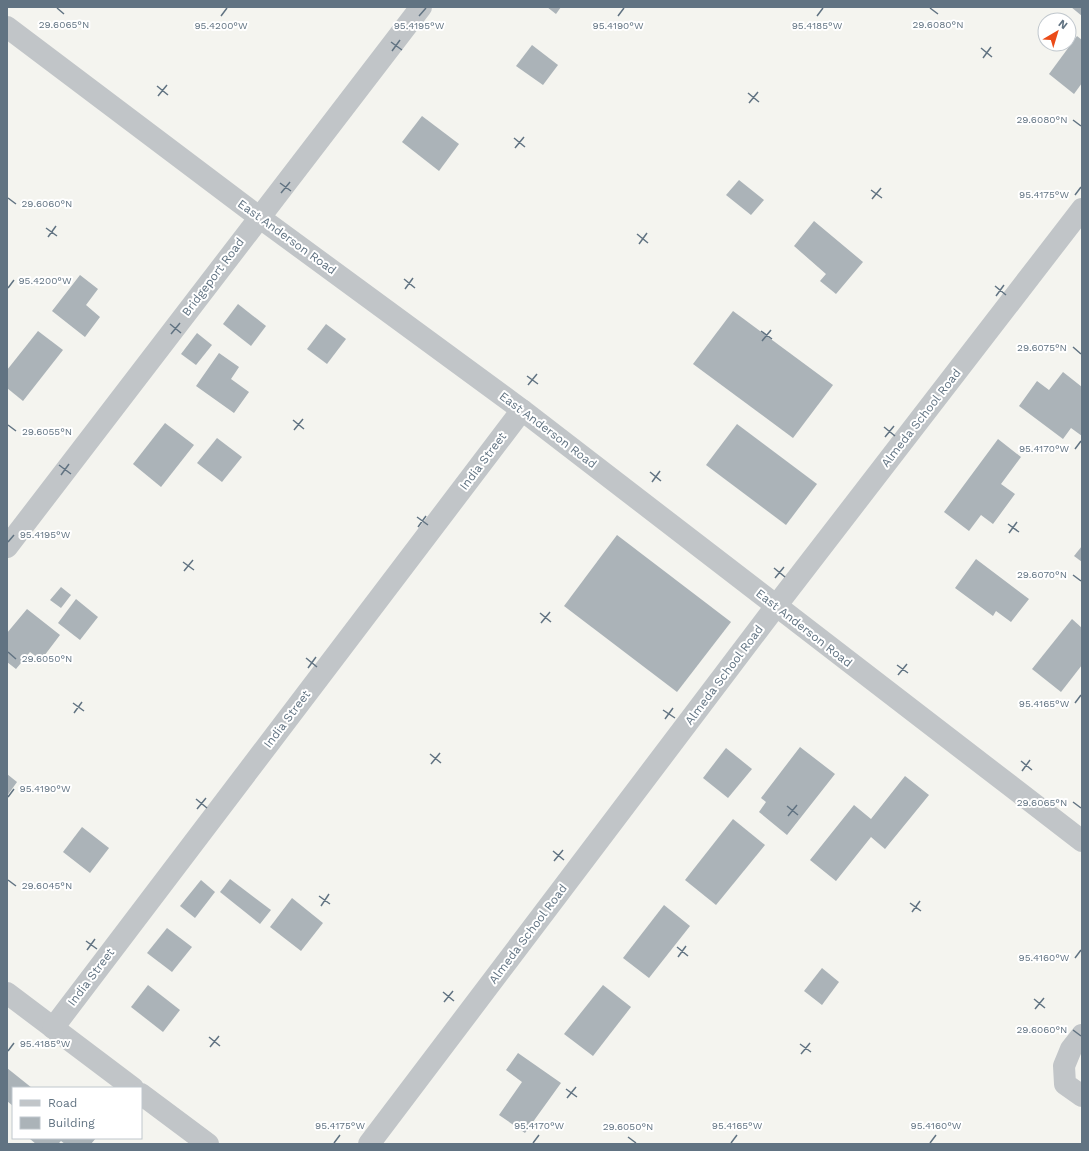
<svg xmlns="http://www.w3.org/2000/svg" width="1089" height="1151" viewBox="0 0 1089 1151" font-family="'Work Sans',sans-serif">
<rect width="100%" height="100%" fill="#f4f4ef"/>
<!-- building -->
<g fill="#abb3b8">
<path d="M547,7h14l-5,7z"/>
<path d="M1071,7h11v9z"/>
<path d="M1077,36l5,4v43l-8,11 -25,-20z"/>
<path d="M532,45l26,20 -15,20 -27,-19z"/>
<path d="M422,116l37,28 -20,27 -37,-29z"/>
<path d="M739,180l25,20 -13,15 -25,-20z"/>
<path d="M814,221l49,41 -27,32 -16,-13 6,-7 -32,-28z"/>
<path d="M80,275l18,14 -12,16 14,12 -15,20 -33,-26z"/>
<path d="M238,304l28,22 -15,20 -28,-22z"/>
<path d="M733,311l100,74 -40,53 -100,-74z"/>
<path d="M326,324l20,15 -19,25 -20,-15z"/>
<path d="M38,331l25,19 -40,51 -16,-13v-18z"/>
<path d="M197,333l15,12 -16,20 -15,-11z"/>
<path d="M219,353l20,14 -8,12 18,13 -15,21 -38,-27z"/>
<path d="M1063,372l19,15v49l-11,-8 -8,11 -44,-33 18,-25 12,9z"/>
<path d="M165,423l29,22 -33,42 -28,-23z"/>
<path d="M737,424l80,60 -31,41 -80,-60z"/>
<path d="M217,438l25,19 -20,25 -25,-19z"/>
<path d="M998,439l23,18 -20,27 14,10 -22,30 -12,-9 -12,16 -25,-19z"/>
<path d="M617,535l114,87 -54,70 -113,-86z"/>
<path d="M1082,546v16l-8,-6z"/>
<path d="M976,559l53,40 -18,23 -15,-11 -3,5 -38,-28z"/>
<path d="M61,587l10,8 -10,13 -11,-8z"/>
<path d="M76,599l22,18 -18,23 -22,-17z"/>
<path d="M27,609l33,26 -19,25 -11,-8 -14,17 -9,-7v-29z"/>
<path d="M1072,619l10,9v37l-21,27 -29,-23z"/>
<path d="M800,747l35,27 -48,61 -28,-23 7,-10 -5,-4z"/>
<path d="M726,748l26,21 -24,29 -25,-20z"/>
<path d="M7,774l10,8 -10,14z"/>
<path d="M905,776l24,19 -44,54 -14,-12 -35,44 -26,-21 44,-55 17,14z"/>
<path d="M733,819l32,26 -49,60 -31,-25z"/>
<path d="M82,827l27,21 -19,25 -27,-21z"/>
<path d="M230,879l41,31 -11,14 -40,-32z"/>
<path d="M201,880l14,12 -20,26 -15,-12z"/>
<path d="M292,898l31,25 -22,28 -31,-24z"/>
<path d="M664,905l26,21 -41,52 -26,-20z"/>
<path d="M167,928l25,19 -20,25 -25,-19z"/>
<path d="M822,968l17,14 -17,23 -18,-14z"/>
<path d="M148,985l32,25 -17,22 -32,-25z"/>
<path d="M603,985l28,22 -38,49 -29,-22z"/>
<path d="M518,1053l43,30 -36,50 -26,-18 23,-33 -16,-12z"/>
<path d="M7,1068l25,20h-19v18l-6,-5z"/>
<path d="M31,1138h65l-5,6h-26l-4,-3 -3,3h-22l-6,-5z"/>
</g>
<g fill="none" stroke-linecap="round" stroke-linejoin="round">
<!-- minor -->
<g stroke="#c1c5c8" stroke-width="22">
<path d="M7,27l252,190 263,193 560,431"/>
<path d="M7,547l414,-540"/>
<path d="M7,993l126,95"/>
<path d="M53,1028l469,-618"/>
<path d="M1082,1035l-11,14 -7,17 1,18 17,12"/>
<path d="M141,1094l67,50"/>
<path d="M369,1144l407,-538 306,-397"/>
</g>
</g>
<!-- ticks -->
<path fill="none" stroke="#617382" stroke-width="1.5" d="M57,8l7,6M930,8l8,6M221,16l6,-8M419,16l7,-8M618,16l6,-8M817,16l6,-8M391,42l11,8M981,48l11,9M392,51l8,-11M983,58l8,-11M157,86l11,9M748,93l11,9M158,96l9,-11M749,103l9,-11M1073,120l8,6M514,138l11,9M515,148l9,-11M280,183l11,8M871,190l11,8M281,193l9,-11M1075,195l6,-8M8,198l8,6M872,199l9,-11M46,228l11,8M637,234l11,9M48,237l8,-11M639,244l8,-11M404,279l11,9M995,286l11,9M8,288l6,-8M405,289l8,-11M996,296l8,-11M170,324l11,9M761,331l11,8M171,334l9,-11M762,341l9,-11M1073,347l8,7M527,376l11,8M528,385l9,-11M293,420l11,9M8,425l8,6M884,427l11,9M294,430l9,-11M885,437l9,-11M1075,449l6,-8M59,465l12,9M650,472l11,9M61,475l8,-11M652,482l8,-11M417,517l11,8M1008,524l11,8M418,527l8,-11M1009,533l8,-11M8,542l6,-7M183,562l11,8M774,568l11,9M184,571l9,-11M1073,575l8,6M775,578l9,-11M540,613l11,9M541,623l9,-11M8,652l8,7M306,658l11,9M897,665l11,8M308,668l8,-11M898,675l9,-11M73,703l11,8M1075,703l6,-8M663,710l12,8M74,713l8,-11M665,719l8,-11M430,754l11,9M1021,761l11,9M431,764l9,-11M1022,771l8,-11M8,797l6,-8M196,799l11,9M1073,802l8,6M787,806l11,9M197,809l9,-11M788,816l9,-11M553,851l11,9M554,861l9,-11M8,880l8,6M319,896l11,8M910,903l11,8M321,906l8,-12M912,912l8,-11M86,941l11,8M677,947l11,9M87,950l8,-11M678,957l8,-11M1075,958l6,-8M443,992l11,9M1034,999l11,9M444,1002l9,-11M1035,1009l9,-11M1073,1030l8,6M209,1037l11,9M800,1044l11,8M210,1047l9,-11M8,1051l6,-8M801,1054l9,-11M566,1089l11,8M567,1098l9,-11M628,1137l8,6M334,1143l6,-8M533,1143l6,-8M731,1143l6,-8M930,1143l6,-8"/>
<g text-anchor="middle" stroke-width="4" stroke-linejoin="round" paint-order="stroke">
<!-- street labels -->
<g font-size="12" fill="#617382" stroke="#fff">
<text transform="translate(287 237) rotate(36)" y="4">East Anderson Road</text>
<text transform="translate(213 277) rotate(-53)" y="4">Bridgeport Road</text>
<text transform="translate(921 418) rotate(-52)" y="4">Almeda School Road</text>
<text transform="translate(548 430) rotate(37)" y="4">East Anderson Road</text>
<text transform="translate(483 461) rotate(-53)" y="4">India Street</text>
<text transform="translate(804 628) rotate(38)" y="4">East Anderson Road</text>
<text transform="translate(724 675) rotate(-53)" y="4">Almeda School Road</text>
<text transform="translate(287 719) rotate(-53)" y="4">India Street</text>
<text transform="translate(528 934) rotate(-53)" y="4">Almeda School Road</text>
<text transform="translate(91 977) rotate(-53)" y="4">India Street</text>
</g>
</g>
<g font-size="10" text-anchor="middle" fill="#617382" stroke="#fff" stroke-width="4" stroke-linejoin="round" paint-order="stroke">
<text x="64" y="28">29.6065°N</text>
<text x="938" y="28">29.6080°N</text>
<text x="221" y="29">95.4200°W</text>
<text x="419" y="29">95.4195°W</text>
<text x="618" y="29">95.4190°W</text>
<text x="817" y="29">95.4185°W</text>
<text x="1042" y="123">29.6080°N</text>
<text x="1044" y="198">95.4175°W</text>
<text x="47" y="207">29.6060°N</text>
<text x="45" y="284">95.4200°W</text>
<text x="1042" y="351">29.6075°N</text>
<text x="47" y="435">29.6055°N</text>
<text x="1044" y="452">95.4170°W</text>
<text x="45" y="538">95.4195°W</text>
<text x="1042" y="578">29.6070°N</text>
<text x="47" y="662">29.6050°N</text>
<text x="1044" y="707">95.4165°W</text>
<text x="45" y="792">95.4190°W</text>
<text x="1042" y="806">29.6065°N</text>
<text x="47" y="889">29.6045°N</text>
<text x="1044" y="961">95.4160°W</text>
<text x="1042" y="1033">29.6060°N</text>
<text x="45" y="1047">95.4185°W</text>
<text x="340" y="1129">95.4175°W</text>
<text x="539" y="1129">95.4170°W</text>
<text x="737" y="1129">95.4165°W</text>
<text x="936" y="1129">95.4160°W</text>
<text x="628" y="1130">29.6050°N</text>
</g>
<!-- border -->
<rect width="1089" height="1151" fill="none" stroke="#617382" stroke-width="16"/>
<!-- legend -->
<rect x="12" y="1087" width="130" height="52" fill="#ffffff" stroke="#c0c7cd"/>
<rect x="20" y="1100" width="20" height="6" fill="#c1c5c8" stroke="#c0c7cd"/>
<text x="48" y="1107" font-size="12" fill="#617382">Road</text>
<rect x="20" y="1117" width="20" height="12" fill="#abb3b8" stroke="#c0c7cd"/>
<text x="48" y="1127" font-size="12" fill="#617382">Building</text>
<!-- north arrow -->
<g transform="translate(1057 32) rotate(38)"><circle r="19" fill="#ffffff" stroke="#c0c7cd"/>
<path d="M0-3L7 15L0 10L-7 15Z" fill="#eb4b18"/>
<text y="-6" font-size="11" font-weight="bold" text-anchor="middle" fill="#617382">N</text>
</g>
</svg>
